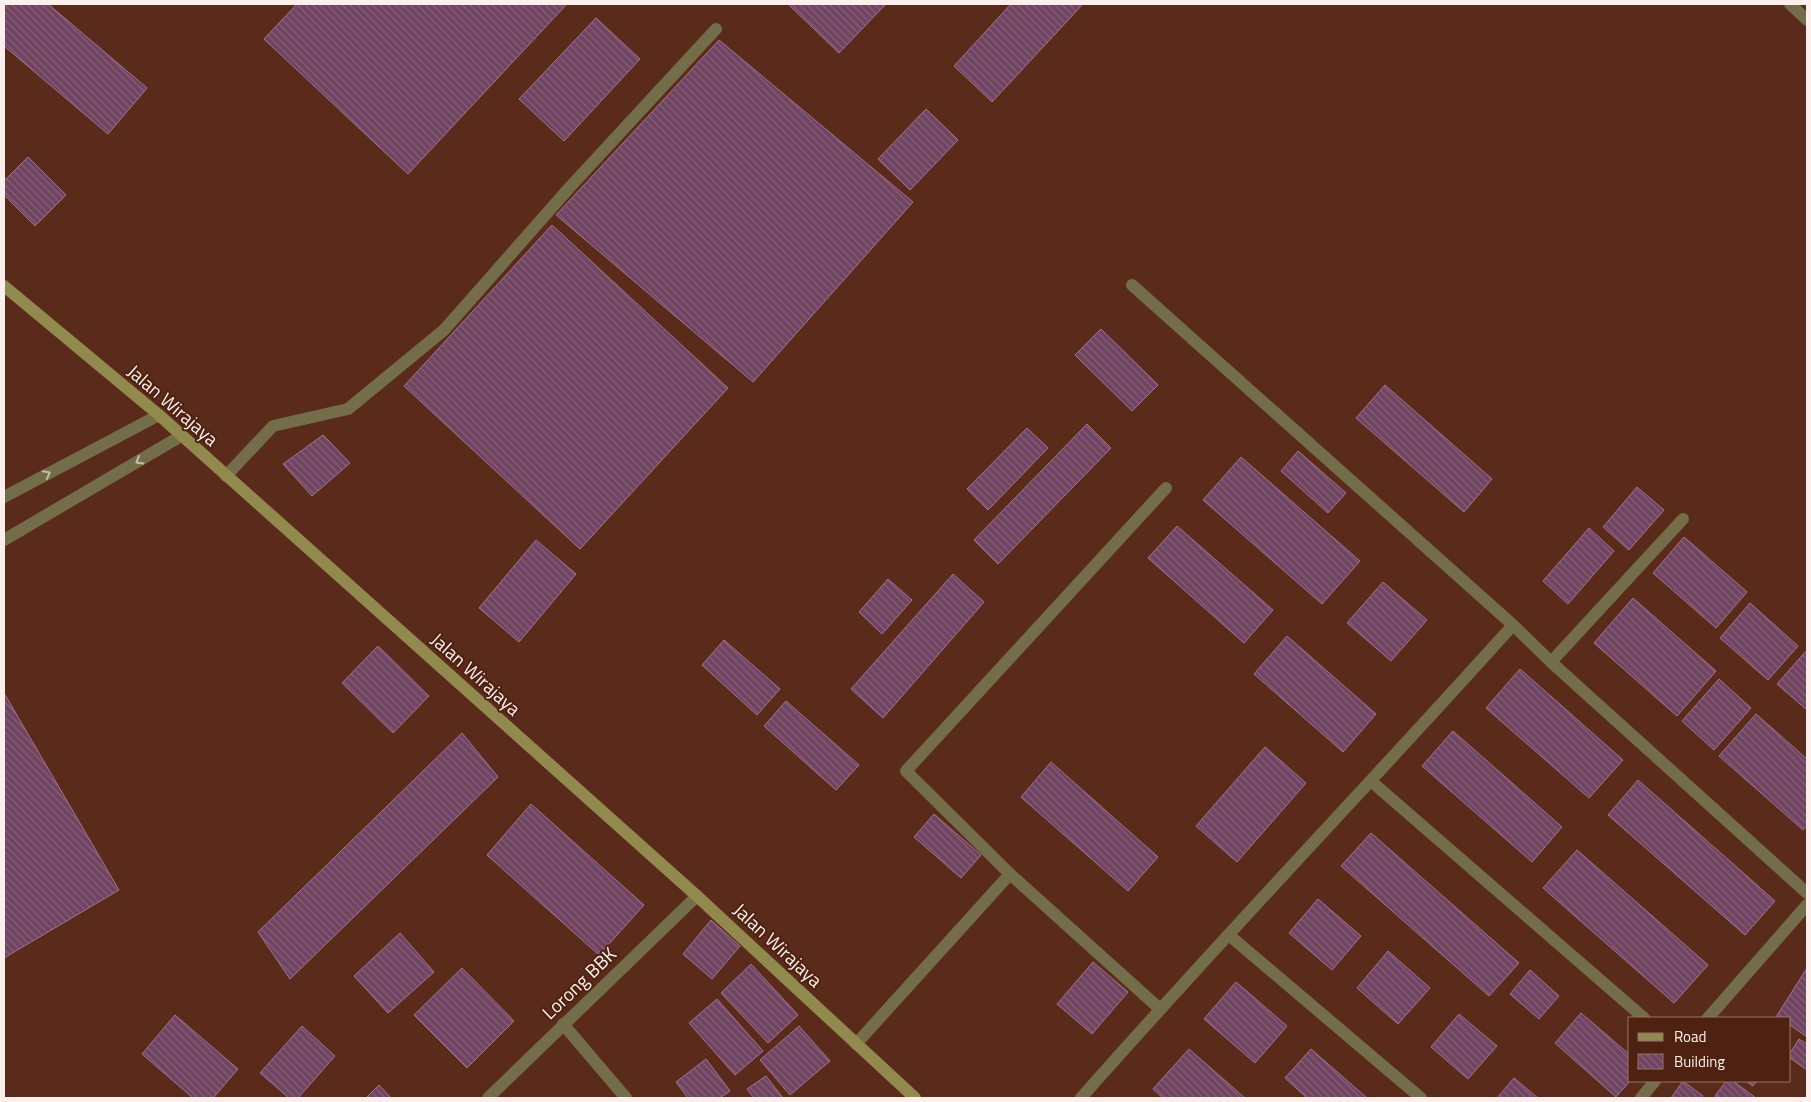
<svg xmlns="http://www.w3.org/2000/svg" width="1811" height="1102" viewBox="0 0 1811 1102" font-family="'Titillium Web',sans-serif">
<defs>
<pattern id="building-back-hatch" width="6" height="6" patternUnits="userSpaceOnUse" patternTransform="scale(1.25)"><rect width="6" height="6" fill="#704461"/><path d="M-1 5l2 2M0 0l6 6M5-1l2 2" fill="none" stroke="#855f78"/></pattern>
</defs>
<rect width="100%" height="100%" fill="#5a2b1a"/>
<!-- building -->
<g fill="url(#building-back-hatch)" stroke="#a37392">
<path d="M4,4h44l99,84 -39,46 -104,-88z"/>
<path d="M297,4h270l-159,170 -144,-135z"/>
<path d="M788,4h96l1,1 -46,48z"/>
<path d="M1011,4h72l-91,98 -38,-36z"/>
<path d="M596,18l44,41 -76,82 -45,-42z"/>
<path d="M719,40l194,162 -160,180 -197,-167z"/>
<path d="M926,109l32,31 -48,50 -32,-31z"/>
<path d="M28,157l38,38 -31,31 -31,-31v-14z"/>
<path d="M552,225l176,163 -148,161 -176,-163z"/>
<path d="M1101,329l57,56 -26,26 -57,-56z"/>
<path d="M1385,385l107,94 -28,33 -108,-94z"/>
<path d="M1087,424l24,24 -113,116 -24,-24z"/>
<path d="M1027,428l21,20 -60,62 -21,-21z"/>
<path d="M323,435l27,28 -38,33 -29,-32z"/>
<path d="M1298,451l48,42 -18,20 -47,-42z"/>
<path d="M1241,457l119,104 -38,43 -119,-104z"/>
<path d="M1637,487l27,23 -35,40 -26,-23z"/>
<path d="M1177,526l96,84 -29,33 -96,-85z"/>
<path d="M1589,528l25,23 -46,53 -25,-23z"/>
<path d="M1684,537l63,55 -31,36 -63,-55z"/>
<path d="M536,540l40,34 -57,68 -40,-34z"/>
<path d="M953,574l31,28 -101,116 -32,-29z"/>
<path d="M888,579l24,21 -30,34 -23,-22z"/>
<path d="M1383,582l44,38 -36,41 -44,-38z"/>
<path d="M1633,598l83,73 -39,45 -83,-73z"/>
<path d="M1750,603l48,43 -30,34 -48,-42z"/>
<path d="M1287,636l89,78 -33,38 -89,-78z"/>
<path d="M724,640l56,49 -23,26 -55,-50z"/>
<path d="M378,646l51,50 -36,37 -51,-50z"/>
<path d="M1807,650v60l-30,-26z"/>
<path d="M1520,669l103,91 -34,38 -103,-90z"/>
<path d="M1719,679l32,29 -37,42 -32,-29z"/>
<path d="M4,693l115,197 -115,68z"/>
<path d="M786,701l73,64 -23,25 -72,-64z"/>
<path d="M1756,714l51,45v67l-4,4 -84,-74z"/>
<path d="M1453,731l109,96 -30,35 -110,-96z"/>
<path d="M462,733l36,44 -208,202 -32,-47z"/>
<path d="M1265,747l41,36 -69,79 -41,-36z"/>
<path d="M1051,762l107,95 -30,34 -107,-94z"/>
<path d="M1638,780l137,121 -30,34 -137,-120z"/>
<path d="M531,804l113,101 -45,50 -112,-100z"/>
<path d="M934,814l47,41 -20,23 -47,-41z"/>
<path d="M1371,833l148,130 -30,33 -148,-130z"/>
<path d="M1577,850l131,115 -34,38 -131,-115z"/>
<path d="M1318,899l43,37 -29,34 -43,-37z"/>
<path d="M711,920l29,26 -28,33 -29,-25z"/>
<path d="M400,933l34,39 -46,41 -34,-37z"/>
<path d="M1388,951l42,37 -32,36 -41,-36z"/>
<path d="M1093,962l35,30 -36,42 -35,-30z"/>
<path d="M751,964l47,51 -30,28 -47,-50z"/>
<path d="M462,968l52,53 -47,47 -53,-53z"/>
<path d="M1807,968v69l-17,-12v-7l-14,-1z"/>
<path d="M1530,970l29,26 -20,23 -29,-25z"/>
<path d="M1236,982l51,44 -32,37 -51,-44z"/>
<path d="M717,999l46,52 -28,24 -46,-52z"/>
<path d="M1581,1013l49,42v26l-14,16 -61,-54z"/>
<path d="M1459,1014l38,32 -29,33 -37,-32z"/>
<path d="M175,1015l63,54 -25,29h-20l-51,-44z"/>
<path d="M302,1026l33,30 -37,42h-9l-29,-25z"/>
<path d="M799,1026l31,35 -40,34 -30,-35z"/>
<path d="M1799,1039l8,5v26l-17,-12v-5z"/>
<path d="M1189,1049l56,49h-82l-10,-9z"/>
<path d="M1311,1049l56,49h-60l-22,-20z"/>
<path d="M706,1059l24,32 -10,7h-32l-12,-16z"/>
<path d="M766,1076l17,22h-29l-7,-9z"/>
<path d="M1514,1078l24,20h-41z"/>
<path d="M1683,1081l20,15 -2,2h-30z"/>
<path d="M1726,1081h7l23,17h-37l-4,-2z"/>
<path d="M1746,1081h11l-4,5z"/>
<path d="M379,1085l12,13h-25z"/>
</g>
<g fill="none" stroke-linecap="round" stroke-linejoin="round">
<!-- lane -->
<g stroke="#736d49" stroke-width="12">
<path d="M226,476l47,-50 75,-17 96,-79 126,-143 146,-158"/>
<path d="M4,497l155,-82"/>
<path d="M4,540l177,-104"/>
</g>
<!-- street -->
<g stroke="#736d49" stroke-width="12">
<path d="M1790,4l17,16"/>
<path d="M1132,285l381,340 38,37 256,231"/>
<path d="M1551,662l132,-143"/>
<path d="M1372,782l272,236"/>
<path d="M1230,936l191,162"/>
<path d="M1160,1009l-150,-135 -104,-103 260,-283"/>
<path d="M1708,1018l99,-113"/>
<path d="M563,1024l63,74"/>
<path d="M856,1044l154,-170"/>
<path d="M488,1098l209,-202"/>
<path d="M1081,1098c141,-160 289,-314 432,-473"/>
<path d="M1641,1098l14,-17"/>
</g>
<!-- secondary -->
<path stroke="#92894e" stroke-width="12" d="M4,286l155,129 538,481 218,202"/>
</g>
<!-- one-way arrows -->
<defs><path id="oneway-chevron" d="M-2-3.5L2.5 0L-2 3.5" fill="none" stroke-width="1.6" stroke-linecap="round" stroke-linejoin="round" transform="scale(1.25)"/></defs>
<g stroke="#c6bcab">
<use href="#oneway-chevron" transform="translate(139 461) rotate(150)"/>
<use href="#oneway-chevron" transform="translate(47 474) rotate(-28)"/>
</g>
<g text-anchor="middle" stroke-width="4" stroke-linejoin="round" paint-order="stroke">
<!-- street labels -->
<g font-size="19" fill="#fdf0ec" stroke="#4e2110">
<text transform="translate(173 405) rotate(41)" y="7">Jalan Wirajaya</text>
<text transform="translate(476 674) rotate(42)" y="7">Jalan Wirajaya</text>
<text transform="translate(778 945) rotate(43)" y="7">Jalan Wirajaya</text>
<text transform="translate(579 983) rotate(-44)" y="7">Lorong BBK</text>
</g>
</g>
<!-- border -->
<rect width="1811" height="1102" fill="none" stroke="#fdf0ec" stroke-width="10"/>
<!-- legend -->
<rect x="1628" y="1017" width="162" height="65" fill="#4e2110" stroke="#947468"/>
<rect x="1638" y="1033" width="25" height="8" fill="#92894e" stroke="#947468"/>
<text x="1674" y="1042" font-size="15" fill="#fdf0ec">Road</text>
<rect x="1638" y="1054" width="25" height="15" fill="url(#building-back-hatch)" stroke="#947468"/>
<text x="1674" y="1067" font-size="15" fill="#fdf0ec">Building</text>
</svg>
